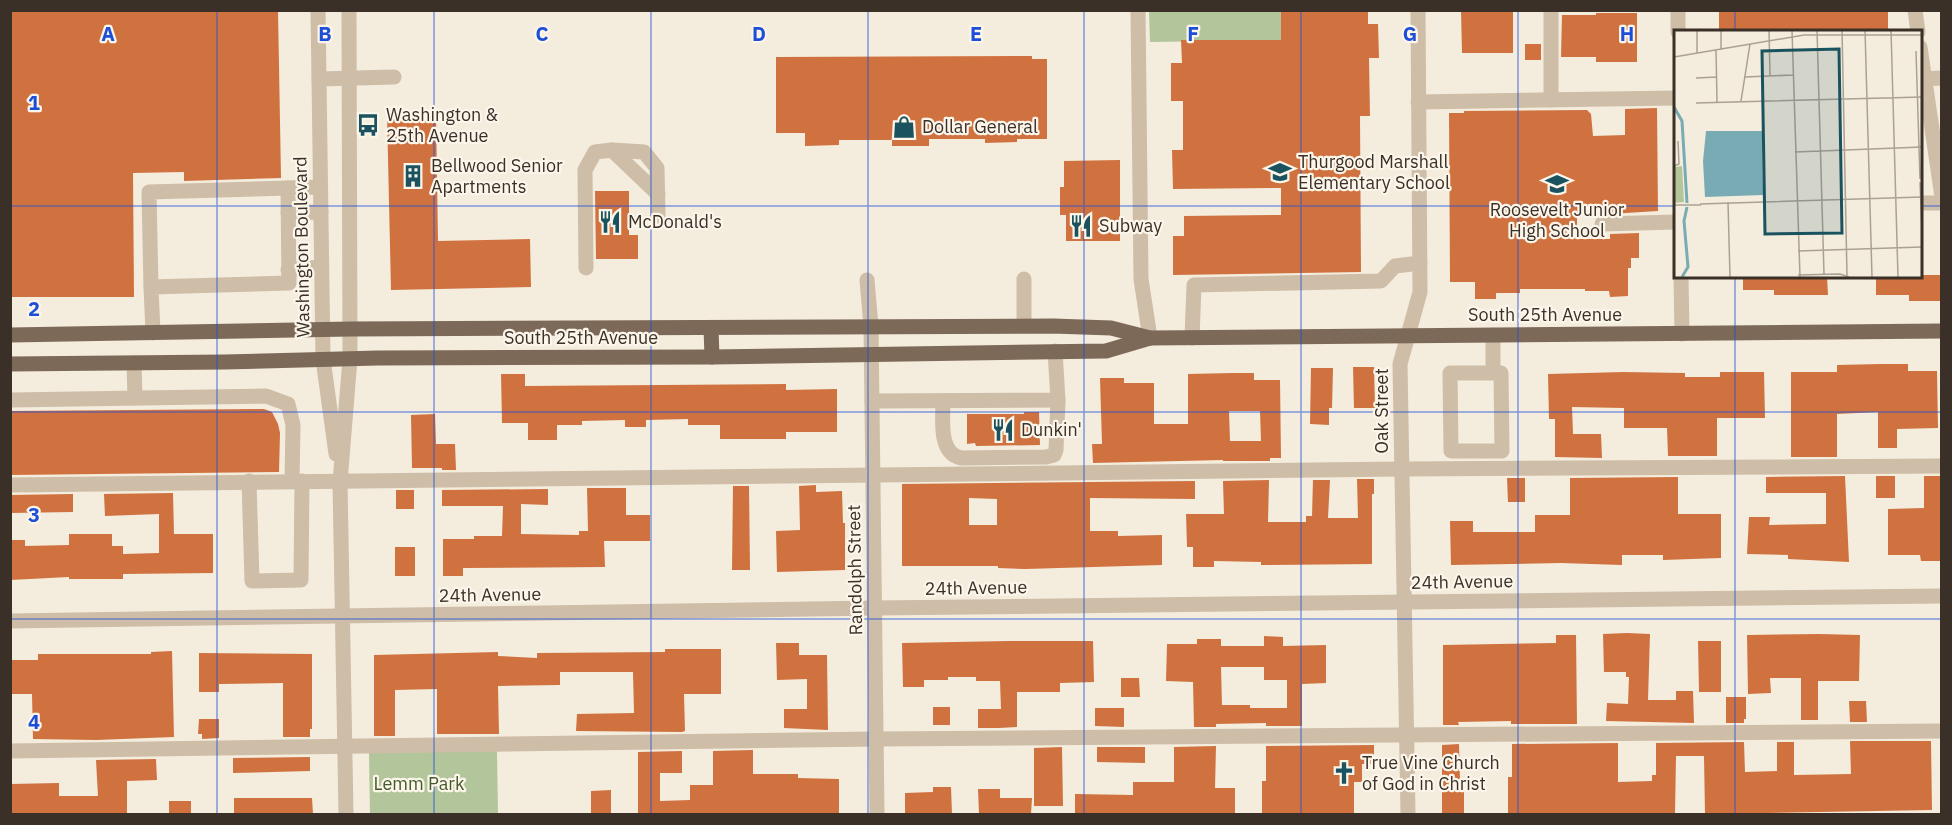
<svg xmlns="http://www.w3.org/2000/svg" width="1952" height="825" viewBox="0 0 1952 825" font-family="'IBM Plex Sans',sans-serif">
<rect width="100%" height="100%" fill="#f4ecdd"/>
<!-- green -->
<g fill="#b2c59b">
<path d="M1149,11h132v29l-131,2z"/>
<path d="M497,751l1,63h-128l-1,-61z"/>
</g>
<!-- building -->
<g fill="#d0723f" fill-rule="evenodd">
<path d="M10,10h268l3,168 -97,3v-9l-51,1 1,124h-124z"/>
<path d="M1281,10h87v14h10l1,34h-10l1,58h-10l1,156 -188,3v-39h11v-20l97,-1v-27l-108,1 -1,-39h11v-49h-12v-38h11l-1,-23h100z"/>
<path d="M1461,10h52v43h-51z"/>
<rect x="1719" y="10" width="169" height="22"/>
<path d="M1596,13h41v49h-41v-5h-35l1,-42h34z"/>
<rect x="1525" y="44" width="16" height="16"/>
<path d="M1032,56v3h15v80h-30v3l-32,1v-4h-56v7h-37v-6h-53v5l-34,1v-13h-29v-76z"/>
<path d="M1657,108l1,103 -48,3v-2h-33v27h33v-5l29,-1v25h-8v10h-3v28l-18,1 -1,-6h-24v-2h-65v4h-24v6h-21v-17h-25l-1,-169h15v-2l123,-1 4,4 2,22 32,-1v-26z"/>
<path d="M436,113l2,128 92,-2 1,48 -140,3 -4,-176z"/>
<path d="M1120,160v81h-54v-26h-6v-28h4v-26z"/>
<path d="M595,191h34v44h9v24h-42z"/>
<path d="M1920,275h21v26h-32v-6h-33v-19z"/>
<path d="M1743,276h84l1,19h-54v-5h-31z"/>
<path d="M1881,364h27v7h29l1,57 -41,1v19h-19v-36l-41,2v43h-46v-85h46v-7z"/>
<path d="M1353,367h21l1,41h-21z"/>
<path d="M1311,368h22l-1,40h-3v17l-19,-1z"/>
<path d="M1623,372l62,1v4h35v-5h44l1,46h-48v38h-49l-1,-28h-43v-20l-52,-1 1,27h28l1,24 -47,-1v-38h-6l-1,-45z"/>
<path d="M1233,373h21v7h26l1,78h-11v3h-47v-1l-130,3 -1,-19h10l-2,-66h24v5h30v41h34v-50zM1229,411h31l1,30h-31z"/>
<path d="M501,374h24v12l261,-2v6l51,-1v43h-51v7h-66v-14h-32v-6l-42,1v7h-21v-7l-43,1v4h-25v15h-29v-17h-26z"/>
<path d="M264,409l8,3 6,12 2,9 -1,39 -269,3v-64z"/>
<path d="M1024,412h15l1,33 -64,1 -1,-3 -8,1v-30h57z"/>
<path d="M435,414l1,30h19l1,26h-14v-2h-30l-1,-53z"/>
<path d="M1845,476l4,86 -61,-3v-4l-41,-1 2,-37h21l-1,8 57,-1v-31h-60v-16z"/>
<rect x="1876" y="476" width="19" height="22"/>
<path d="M1924,476h17v85h-20l-1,-6h-32v-46l36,-1z"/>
<path d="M1678,477v37h43v44l-58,2v-5h-41v10l-61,-2 -110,2 -1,-44h23v11h62v-17h35v-37z"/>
<path d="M1507,478h18v24h-17z"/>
<path d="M1357,479h17v15h-2v70l-111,1v-3l-47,-1v6h-21v-20h-6l-1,-33h38l-1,-33 46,-1 -1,42h38v-6h6l1,-36h17l-2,38h30z"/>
<path d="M1195,481v18l-105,-1v33h28v5l44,-1v30l-137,4 -27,-1v-2h-96v-82zM969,498l28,1v26h-28z"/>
<path d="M816,485v7l26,-1 1,32h2v47l-68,2 -1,-41 24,-1 -1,-44z"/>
<path d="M733,486h16l1,84h-18z"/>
<path d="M587,488h39v27h24v26h-46l1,26 -142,1v8h-20v-37h31v-3h28l1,-30h-61v-16l106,-1v16l-27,-1v30l58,1v-4h9z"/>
<rect x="396" y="490" width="18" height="19"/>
<path d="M173,493l1,41h39v39l-90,1v5h-54v-2l-59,3v-40h15v6l44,-1v-11h43v12h11v8l36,-1v-39l-54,2 -1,-22z"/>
<path d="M73,494v18l-63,1v-18z"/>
<rect x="395" y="547" width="20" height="29"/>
<path d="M1627,633l23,1 -2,66h28v-9h17l1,32 -88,-2 1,-18 21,1 1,-27h-3v-5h-22l-1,-38z"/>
<path d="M1819,634l41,1 -1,46h-41v39h-17v-42h-31l1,15 -23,1 -1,-59z"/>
<path d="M1556,635h20l1,89h-66v-3l-53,1 1,3h-16v-80l113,-2z"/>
<path d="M1264,636l19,1v9l43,-1v38l-24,1v42h-36v-3l-50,1v3h-22l-1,-45 -27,-1 1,-37h30v-5h24v7h43zM1221,667h43v13h23v28h-37v-3h-28z"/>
<path d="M1009,641h84l1,41 -34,1v9h-43v35l-18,1h-21v-19h23l-1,-28h-24v-4h-28v3h-24v7h-21l-1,-44z"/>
<path d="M1698,641h23v51h-22z"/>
<path d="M776,643h23v12h28l1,75 -44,-2v-19h23v-30l-30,1z"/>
<path d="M665,649h56v45h-37l1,37 -3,1 -106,-1 1,-17 57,-1 -1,-41h-73v13l-62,1 1,48h-62v-45l-42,1v46h-21v-81l124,-3v4l39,2v-5l128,-1z"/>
<path d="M172,651l2,86 -78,3 -63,-1 -1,-45h-22v-34h28v-6h113v-2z"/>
<path d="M199,653l113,1v75h-2v8h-27v-54l-64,1v8h-20z"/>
<path d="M1121,678h18l1,19h-19z"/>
<path d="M1726,697h20v22h-2v4h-18z"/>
<path d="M1849,701h17l1,21h-17z"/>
<rect x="933" y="707" width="17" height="18"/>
<path d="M1095,708h29v19l-29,-1z"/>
<path d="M199,719h20v19l-17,1v-5h-4z"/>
<path d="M1850,741h81l1,69 -227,4 -1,-58h-28l-1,58h-167v-37h4v-33l106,-1v39l34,-1v-6h4v-32l88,-1 1,30 32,-1v-29h17v33l57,-1z"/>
<path d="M1459,744l1,36h4v34h-22v-69z"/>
<path d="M1374,745v19h-12v18h-8v32h-92v-33h4v-35z"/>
<path d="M1216,746l-1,42h20v26h-160v-20l58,1v-13h41v-35z"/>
<path d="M1062,747l1,59h-29v-58z"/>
<path d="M1097,747h48v16l-48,-1z"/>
<path d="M753,750v24h45v4l41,1v35h-201v-62l44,-1v22h-22v28l30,-1v-15h23v-34z"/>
<path d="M310,757v14l-77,2v-15z"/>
<path d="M156,759l1,21 -30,1v33h-117v-30l49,-1v13h39l-2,-36z"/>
<path d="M933,787h18l1,27h-47v-21l28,-1z"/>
<path d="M978,789h22v9h32l-1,16h-52z"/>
<path d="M611,790v24h-20v-23z"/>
<path d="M234,798h78l1,16h-79z"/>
<rect x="169" y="801" width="22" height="13"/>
</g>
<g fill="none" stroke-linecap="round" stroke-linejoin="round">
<!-- minor -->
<g stroke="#cebda7" stroke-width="15">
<path d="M318,10l5,349 13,95"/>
<path d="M1138,10l3,269 9,59"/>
<path d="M1551,10v90"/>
<path d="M1678,10v22"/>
<path d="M1915,10l3,22"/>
<path d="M1920,47l22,150"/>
<path d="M319,79l75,-2"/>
<path d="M1920,79l22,-1"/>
<path d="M1418,102l258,-4"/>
<path d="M612,150l32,2 13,16 1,48"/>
<path d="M1920,203h22"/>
<path d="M288,213l33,-1"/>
<path d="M1602,224l74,-2"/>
<path d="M586,268l-1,-98 10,-18 17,-2 46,44"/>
<path d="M288,270l33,-3"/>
<path d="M1681,276l1,58"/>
<path d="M1024,279v47"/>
<path d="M867,280l4,46 6,488"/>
<path d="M151,287l-2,-95 139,-4"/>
<path d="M153,333l-2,-46 138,-4 -1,-95 32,-1"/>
<path d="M1493,335v38h-43l1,78h51l-1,-78h-8"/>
<path d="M1192,338l2,-53 187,-4 14,-15 25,-3"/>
<path d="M134,363l1,35"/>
<path d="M10,400l256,-4 22,8 5,21 -1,56"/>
<path d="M872,401l186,-1 -3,-49"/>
<path d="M943,401c0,18 -5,52 18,57l85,-1 8,-2 2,-5 2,-50"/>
<path d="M249,481l3,100 49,-1 1,-99"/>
<path d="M10,485l1392,-16 540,-3"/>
<path d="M10,621l864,-13 1068,-12"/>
<path d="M10,751l866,-12 1066,-8"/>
<path d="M346,814l-6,-332 10,-123 -1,-349"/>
<path d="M1408,814l-8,-450 20,-72 -2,-282"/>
</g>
<!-- major -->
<g stroke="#7d6958" stroke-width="15">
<path d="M711,328l1,29"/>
<path d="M10,335l341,-6 702,-3 58,2 39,10 792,-7"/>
<path d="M10,364l214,-2 154,-4 334,-1 394,-6 44,-13"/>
</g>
</g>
<!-- grid -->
<path fill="none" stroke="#1d4ed8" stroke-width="1.5" stroke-opacity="0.55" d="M217,10v804M434,10v804M651,10v804M868,10v804M1084,10v804M1301,10v804M1518,10v804M1735,10v22M10,206h1666M1920,206h22M1735,276v538M10,412h1932M10,619h1932"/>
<!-- icons -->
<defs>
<g id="bus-bare" transform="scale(1.8)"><path d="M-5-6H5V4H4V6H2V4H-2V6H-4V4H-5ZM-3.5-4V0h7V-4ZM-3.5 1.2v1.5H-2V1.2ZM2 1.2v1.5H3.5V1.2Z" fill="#1a535f" stroke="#fbf5ea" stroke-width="2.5" paint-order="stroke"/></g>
<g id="shop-bare" transform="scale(1.8)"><path d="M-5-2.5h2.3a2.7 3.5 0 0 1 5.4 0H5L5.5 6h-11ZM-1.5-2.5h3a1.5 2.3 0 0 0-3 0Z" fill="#1a535f" stroke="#fbf5ea" stroke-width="2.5" paint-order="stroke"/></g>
<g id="school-bare" transform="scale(1.8)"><path d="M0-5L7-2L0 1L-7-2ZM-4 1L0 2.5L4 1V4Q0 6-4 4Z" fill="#1a535f" stroke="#fbf5ea" stroke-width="2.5" paint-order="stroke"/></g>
<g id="building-bare" transform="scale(1.8)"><path d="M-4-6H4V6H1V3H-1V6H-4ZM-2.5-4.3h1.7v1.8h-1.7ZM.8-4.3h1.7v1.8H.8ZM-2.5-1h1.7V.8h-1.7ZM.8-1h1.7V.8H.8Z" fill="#1a535f" stroke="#fbf5ea" stroke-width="2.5" paint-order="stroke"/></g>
<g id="restaurant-bare" transform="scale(1.8)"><path d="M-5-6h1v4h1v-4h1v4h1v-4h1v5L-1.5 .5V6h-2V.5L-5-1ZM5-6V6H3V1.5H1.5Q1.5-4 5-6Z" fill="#1a535f" stroke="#fbf5ea" stroke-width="2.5" paint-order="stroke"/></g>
<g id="church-bare" transform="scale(1.8)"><path d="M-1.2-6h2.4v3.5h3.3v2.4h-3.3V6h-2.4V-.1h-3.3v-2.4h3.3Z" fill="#1a535f" stroke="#fbf5ea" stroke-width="2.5" paint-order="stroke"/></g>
</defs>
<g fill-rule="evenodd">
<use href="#bus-bare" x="368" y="125"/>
<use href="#shop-bare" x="904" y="127"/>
<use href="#school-bare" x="1280" y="172"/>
<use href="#building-bare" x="413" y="176"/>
<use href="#school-bare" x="1557" y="184"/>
<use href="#restaurant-bare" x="610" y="222"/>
<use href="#restaurant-bare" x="1081" y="226"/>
<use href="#restaurant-bare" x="1003" y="430"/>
<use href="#church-bare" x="1344" y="773"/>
</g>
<g text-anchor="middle" stroke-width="4.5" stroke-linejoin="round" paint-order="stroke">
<!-- poi labels -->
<g font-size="18" fill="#3a3028" stroke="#fbf5ea" text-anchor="start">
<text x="386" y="121">Washington &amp;<tspan x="386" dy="21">25th Avenue</tspan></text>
<text x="922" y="133">Dollar General</text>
<text x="1298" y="168">Thurgood Marshall<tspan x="1298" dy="21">Elementary School</tspan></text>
<text x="431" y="172">Bellwood Senior<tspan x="431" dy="21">Apartments</tspan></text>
<text x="1557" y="216" text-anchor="middle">Roosevelt Junior<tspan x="1557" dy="21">High School</tspan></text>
<text x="628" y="228">McDonald's</text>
<text x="1099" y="232">Subway</text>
<text x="1021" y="436">Dunkin'</text>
<text x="1362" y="769">True Vine Church<tspan x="1362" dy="21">of God in Christ</tspan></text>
</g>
<!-- street labels -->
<g font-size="18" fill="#3a3028" stroke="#fbf5ea">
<text transform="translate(302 247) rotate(-91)" y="6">Washington Boulevard</text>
<text x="1545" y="321">South 25th Avenue</text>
<text x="581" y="344">South 25th Avenue</text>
<text transform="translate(1382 411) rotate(-90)" y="6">Oak Street</text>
<text transform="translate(855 570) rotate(-91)" y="6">Randolph Street</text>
<text transform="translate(1462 582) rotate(-1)" y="6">24th Avenue</text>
<text transform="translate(976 588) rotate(-1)" y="6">24th Avenue</text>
<text transform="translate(490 595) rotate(-1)" y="6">24th Avenue</text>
</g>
<!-- park labels -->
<g font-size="18" fill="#435a2a" stroke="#fbf5ea">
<text x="419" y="790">Lemm Park</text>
</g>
</g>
<!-- overview -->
<g transform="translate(1674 30)">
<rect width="248" height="248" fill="#f4ecdd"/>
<path d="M8,136l2,36 -10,1v-36z" fill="#b2c59b"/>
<path d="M32,101h56l1,64 -58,2 -2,-36z" fill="#79abb4"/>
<path fill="none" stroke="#79abb4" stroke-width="3" d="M0,77l8,14 5,82M8,247l6,-10 -4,-46 3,-14"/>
<path fill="none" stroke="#aaa195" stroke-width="1.5" d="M23,0v23M47,0v19M95,0l1,46M118,0l8,247M143,0l7,244M168,0l5,246M191,0l7,247M217,0l7,247M42,20l1,52M242,21l4,128M0,27l130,-22h118M71,47l48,-2M22,48l21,-1M67,71l9,-57M22,73l226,-6M121,122l127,-5M0,136l5,-2 -1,-23M246,152l2,50M54,172l2,75M26,174l222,-7M0,175h27M124,221l124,-4M124,245l42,-1 9,3"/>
<path fill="#1a535f" fill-opacity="0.15" stroke="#1a535f" stroke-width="3" d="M165,19l3,184 -77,1 -3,-183z"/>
<rect width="248" height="248" fill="none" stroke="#3a3028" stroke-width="3"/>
</g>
<g font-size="20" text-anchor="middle" font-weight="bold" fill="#1d4ed8" stroke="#fbf5ea" stroke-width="4.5" stroke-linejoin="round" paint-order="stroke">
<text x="108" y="41">A</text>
<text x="325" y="41">B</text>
<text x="542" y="41">C</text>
<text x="759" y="41">D</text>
<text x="976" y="41">E</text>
<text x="1193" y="41">F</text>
<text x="1410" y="41">G</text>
<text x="1627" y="41">H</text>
<text x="34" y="110">1</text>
<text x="34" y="316">2</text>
<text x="34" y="522">3</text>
<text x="34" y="729">4</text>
</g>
<!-- border -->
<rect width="1952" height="825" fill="none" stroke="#3a3028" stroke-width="24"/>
</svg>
